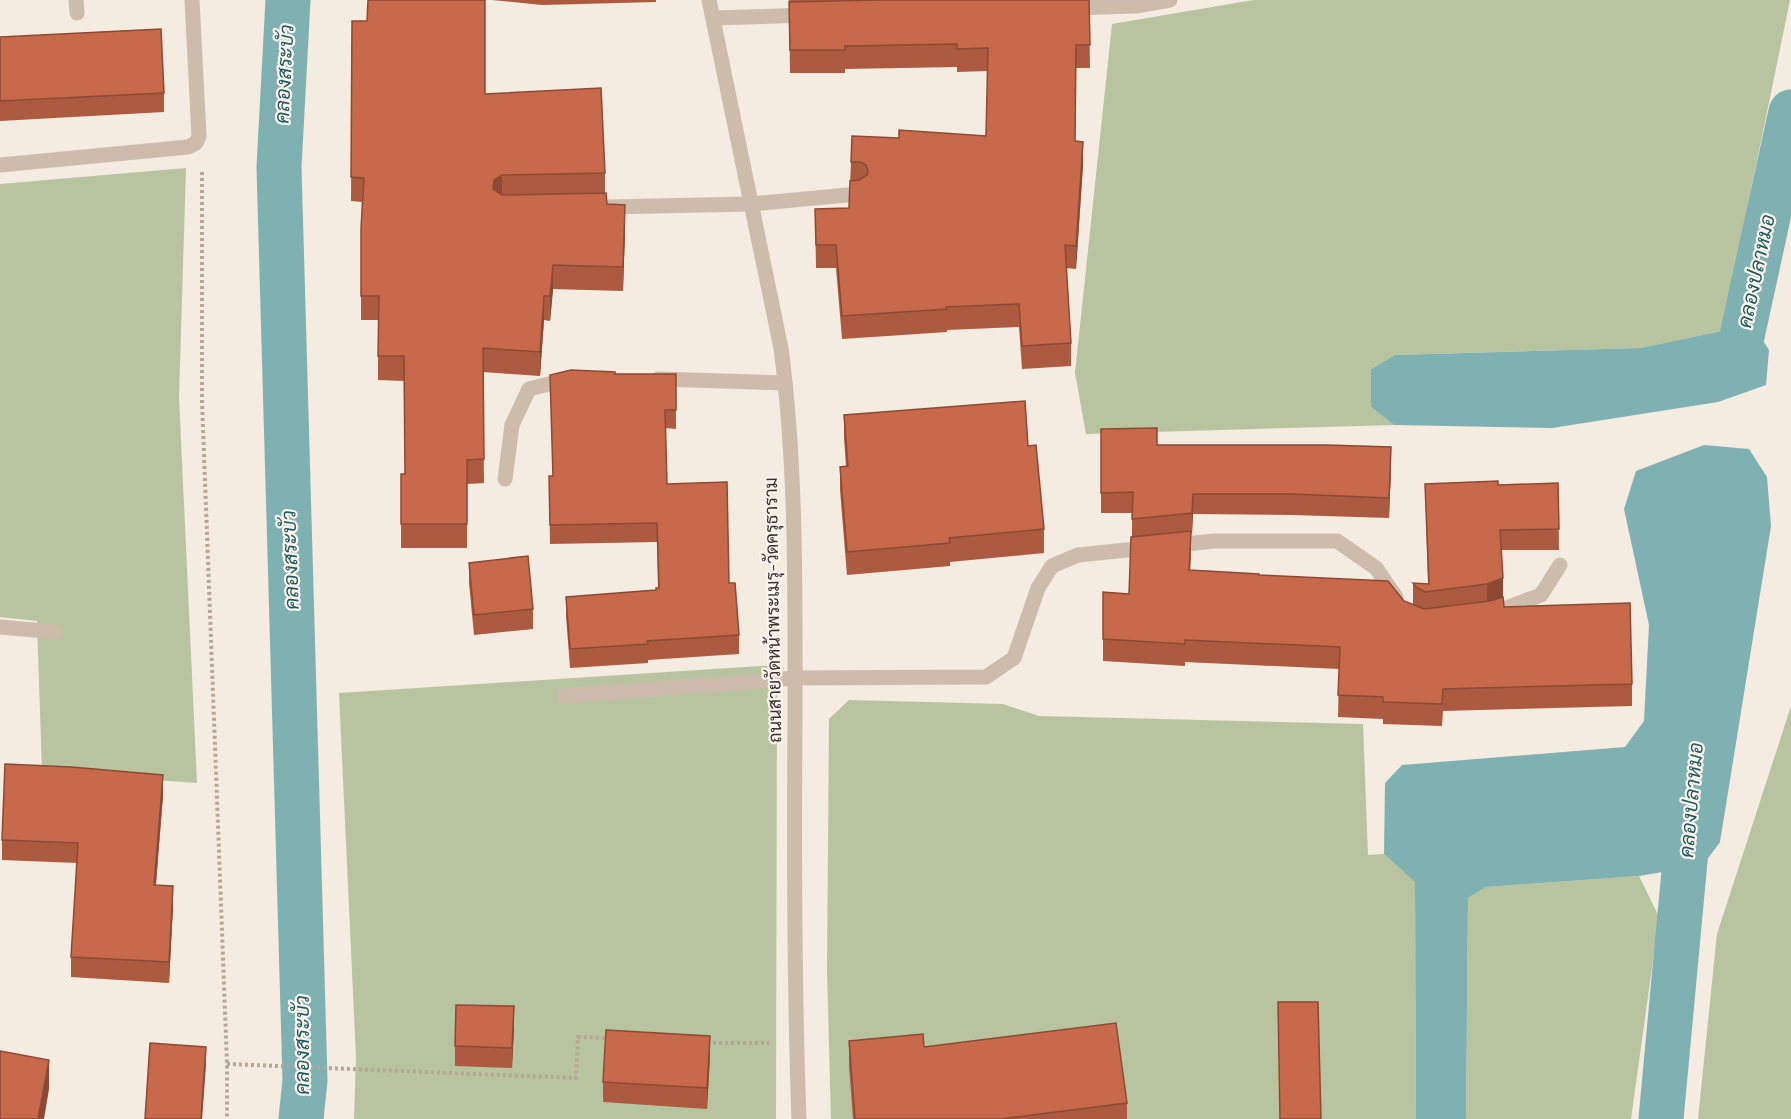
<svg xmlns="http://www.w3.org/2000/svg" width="1791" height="1119" viewBox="0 0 1791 1119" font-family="'Exo 2',Sarabun,sans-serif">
<rect width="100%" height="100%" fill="#f4ebe1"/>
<!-- green -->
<g fill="#b8c4a0">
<path d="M1253,0h537l-68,331 -82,17 -245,7 -24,14v38l23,18 -308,9 -11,-61 37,-349z"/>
<path d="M186,168l-7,229 18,386 -155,-11 -5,-151 -37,-4v-433z"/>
<path d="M777,665l-1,454h-422l2,-62 -17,-364z"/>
<path d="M849,700l154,4 36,12 324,8 5,131 16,-1 31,27 1,238h-585l-4,-147 2,-253z"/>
<path d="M1791,706v413h-93l19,-185z"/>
<path d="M1639,876l20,41 -28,202h-165l2,-221 18,-11z"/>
</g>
<!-- water -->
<g fill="#7fb0b2">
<path d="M1722,331l38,5 9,14 -3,35 -48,17 -166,26 -158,-3 -23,-18v-38l24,-14 245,-7z"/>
<path d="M1704,445l45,4 18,28 4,49 -51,316 -17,23 -64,11 -153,11 -18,11 -2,221h-50l-1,-237 -31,-28 1,-71 17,-18 223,-18 19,-26 5,-96 -25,-116 12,-38z"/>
</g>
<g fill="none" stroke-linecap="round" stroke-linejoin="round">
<!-- canal -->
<g stroke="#7fb0b2" stroke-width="45">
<path d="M288,0l-9,167 26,913 -4,39"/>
<path d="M1737,359l54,-247"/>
<path d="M1661,1119l29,-312"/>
</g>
<!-- path -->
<g stroke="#b9a596" stroke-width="4" stroke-dasharray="3 3" stroke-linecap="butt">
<path d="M202,172v229l25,663v55"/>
<path d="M707,1043h62"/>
<path d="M227,1064l349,14 2,-41 32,1"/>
</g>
<!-- service -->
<g stroke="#cdbbac" stroke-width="15">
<path d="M76,0l1,13"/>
<path d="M606,207l146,-3 106,-10"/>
<path d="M658,379l127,4"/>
<path d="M505,479l7,-54 17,-36 39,-10"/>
<path d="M1490,614l51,-19 19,-30"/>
<path d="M0,627l56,5"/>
<path d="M564,696l231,-18 191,-1 28,-19 24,-70 14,-22 26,-11 136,-14h123l39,27 20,29"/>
</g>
<!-- minor -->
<g stroke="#cdbbac" stroke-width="15">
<path d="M1069,8l67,-2 34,-6"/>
<path d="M713,18l95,-3"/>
<path d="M0,165l188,-18 8,-4 3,-7 -7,-136"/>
</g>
<!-- tertiary -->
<path stroke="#cdbbac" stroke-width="15" d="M709,0l72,348c16,123 14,248 14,372 -1,133 -1,266 4,399"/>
</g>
<!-- wall -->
<g fill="#ac5a40">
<path d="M492,0h164v2l-114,3z"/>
<path d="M789,0h300l1,68h-14l-1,73 8,24 -7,104 -10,-1 5,75v23l-49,3 -3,-42 -72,3v2l-105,7 -6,-71h-20l-1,-59 34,-1 2,-46 48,-24 87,-2 2,-65 -31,1v-5l-112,2v4h-55z"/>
<path d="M352,21l133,73 120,79v20l2,11 18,25 -2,62 -70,-2 -3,32 -6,-1 -4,56 -57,-4 1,111 -17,1v64h-66v-74h4l-1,-93 -26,-1v-60h-17v-92l1,-26 -11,-1z"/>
<path d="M0,37l164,56v19l-164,9z"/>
<path d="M676,374v55l-11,-1 2,56 62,99 10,52v19l-91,6v3l-78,5 -4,-52v-19l90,-7 2,-2 -1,-46 -107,2 -1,-68h4l-3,-101z"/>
<path d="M844,415l184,31 16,83v24l-94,9v4l-103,9 -7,-85v-23l6,-1 -2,-28z"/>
<path d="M1101,429l56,16 234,22 -2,51 -97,-3 -99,-1 -1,19 -1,1 -1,36 69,5 145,26 10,5 -1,-2v-21l15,1 -3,-100 73,1 60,-2 1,67h-58l2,47 1,10 128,77v22l-189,5 -1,15 -59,-2v-5l-45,-2 1,-48 -154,-7v4l-82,-5v-69l26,2 3,-57v-24h-31z"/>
<path d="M469,563l64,46v20l-59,6 -5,-52z"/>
<path d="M163,795l-7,90 17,21 -4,77 -98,-6v-20l6,-94 -75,-3v-20z"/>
<path d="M514,1027l-2,41 -57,-2v-20z"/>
<path d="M849,1041l75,6 203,56v16h-274l-4,-54z"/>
<path d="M710,1056l-3,53 -104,-7v-20z"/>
</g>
<!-- shaded-wall -->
<g fill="#8c4a34">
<path d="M1083,142v23l-7,104v-23z"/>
<path d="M502,175v24l-8,5v-24z"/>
<path d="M625,205v24l-2,62v-24z"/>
<path d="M553,265v24l-3,32v-25z"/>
<path d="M544,296v24l-4,56v-24z"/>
<path d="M1391,447v20l-2,51v-20z"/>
<path d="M1193,494v20l-1,19v-20z"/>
<path d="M1191,531v22l-2,39v-22z"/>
<path d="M1503,578v21l-16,5v-20z"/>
<path d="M163,775v20l-9,110v-20z"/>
<path d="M173,886v20l-4,77v-21z"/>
<path d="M514,1006v21l-2,41v-20z"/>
<path d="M710,1036v20l-3,53v-21z"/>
<path d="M206,1047v18l-4,54h-1z"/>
<path d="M49,1060v29l-5,30h-6z"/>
</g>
<!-- building -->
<g fill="#c8694b" stroke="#8c4a34" stroke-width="1.5">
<path d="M368,0h117v94l116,-6 4,85 -103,2 -8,5 -1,9 9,6 104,-2 1,11 18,1 -2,62 -70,-2 -3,31h-6l-4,56 -57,-4 1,111 -17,1v64h-66v-50h4l-1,-118h-26l1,-60h-18v-68l3,-50 -13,-1 1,-156h15z"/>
<path d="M877,0h212l1,45h-14l-1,96 8,1 -7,104 -11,-1 6,98 -49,3 -3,-42 -73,3 1,2 -105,7 -6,-71h-20l-1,-36 34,-1 1,-27 9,-1 8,-5 1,-4 -2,-6 -5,-3h-10l1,-26 47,2v-8l87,6 2,-88 -31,1v-5l-112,2v4h-55l-1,-48z"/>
<path d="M161,29l3,64 -164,8v-64z"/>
<path d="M571,370l44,2v2h61v36h-11l2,74 60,-2 2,101h6l4,52 -92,6 1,3 -78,5 -4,-52 90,-7v-2h3l-2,-65 -107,2 -1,-49h4l-3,-101z"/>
<path d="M1025,401l3,45 8,-1 8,84 -95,9 1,5 -103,9 -7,-85 8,-1 -4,-51z"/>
<path d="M1157,428v17h170l64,2 -2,51 -97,-4h-99l-1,19 -60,6 1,-27 -32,1v-64z"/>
<path d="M1498,481v4l60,-2 1,46 -59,1 3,48 -16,6 -62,8 -9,-5 -3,-4 16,1 -4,-100z"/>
<path d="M1191,531l-2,39 70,4v1l129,6 16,20 20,8 66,-8 13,-4 1,10 126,-4 2,81 -189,5 -1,15 -59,-2v-5l-45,-2 2,-48 -155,-7v4l-82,-5v-47l26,2 2,-57z"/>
<path d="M528,556l5,53 -59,6 -5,-52z"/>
<path d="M5,764l66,3 92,8 -9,110 19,1 -4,76 -98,-5 7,-114 -76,-3z"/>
<path d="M1278,1002h40l3,117h-41z"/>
<path d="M456,1005l58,1 -2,42 -57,-2z"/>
<path d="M1116,1023l11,80 -126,16h-146l-6,-78 74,-7 1,13z"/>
<path d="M606,1030l104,6 -3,52 -104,-6z"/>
<path d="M150,1043l56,4 -5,72h-56z"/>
<path d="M0,1051l49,9 -11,59h-38z"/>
</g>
<g text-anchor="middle" stroke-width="4.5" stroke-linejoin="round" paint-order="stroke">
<!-- street labels -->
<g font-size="18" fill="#3b302b" stroke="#fbf5ee">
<text transform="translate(773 610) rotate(-91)" y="6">ถนนสายวัดหน้าพระเมรุ-วัดครุธาราม</text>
</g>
<!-- water labels -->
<g font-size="20" font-style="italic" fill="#1f5a5e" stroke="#fbf5ee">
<text transform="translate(284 74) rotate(-87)" y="7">คลองสระบัว</text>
<text transform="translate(1756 271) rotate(-78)" y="7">คลองปลาหมอ</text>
<text transform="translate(290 560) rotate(-92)" y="7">คลองสระบัว</text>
<text transform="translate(1691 800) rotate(-85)" y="7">คลองปลาหมอ</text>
<text transform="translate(302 1045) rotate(-90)" y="7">คลองสระบัว</text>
</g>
</g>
</svg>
